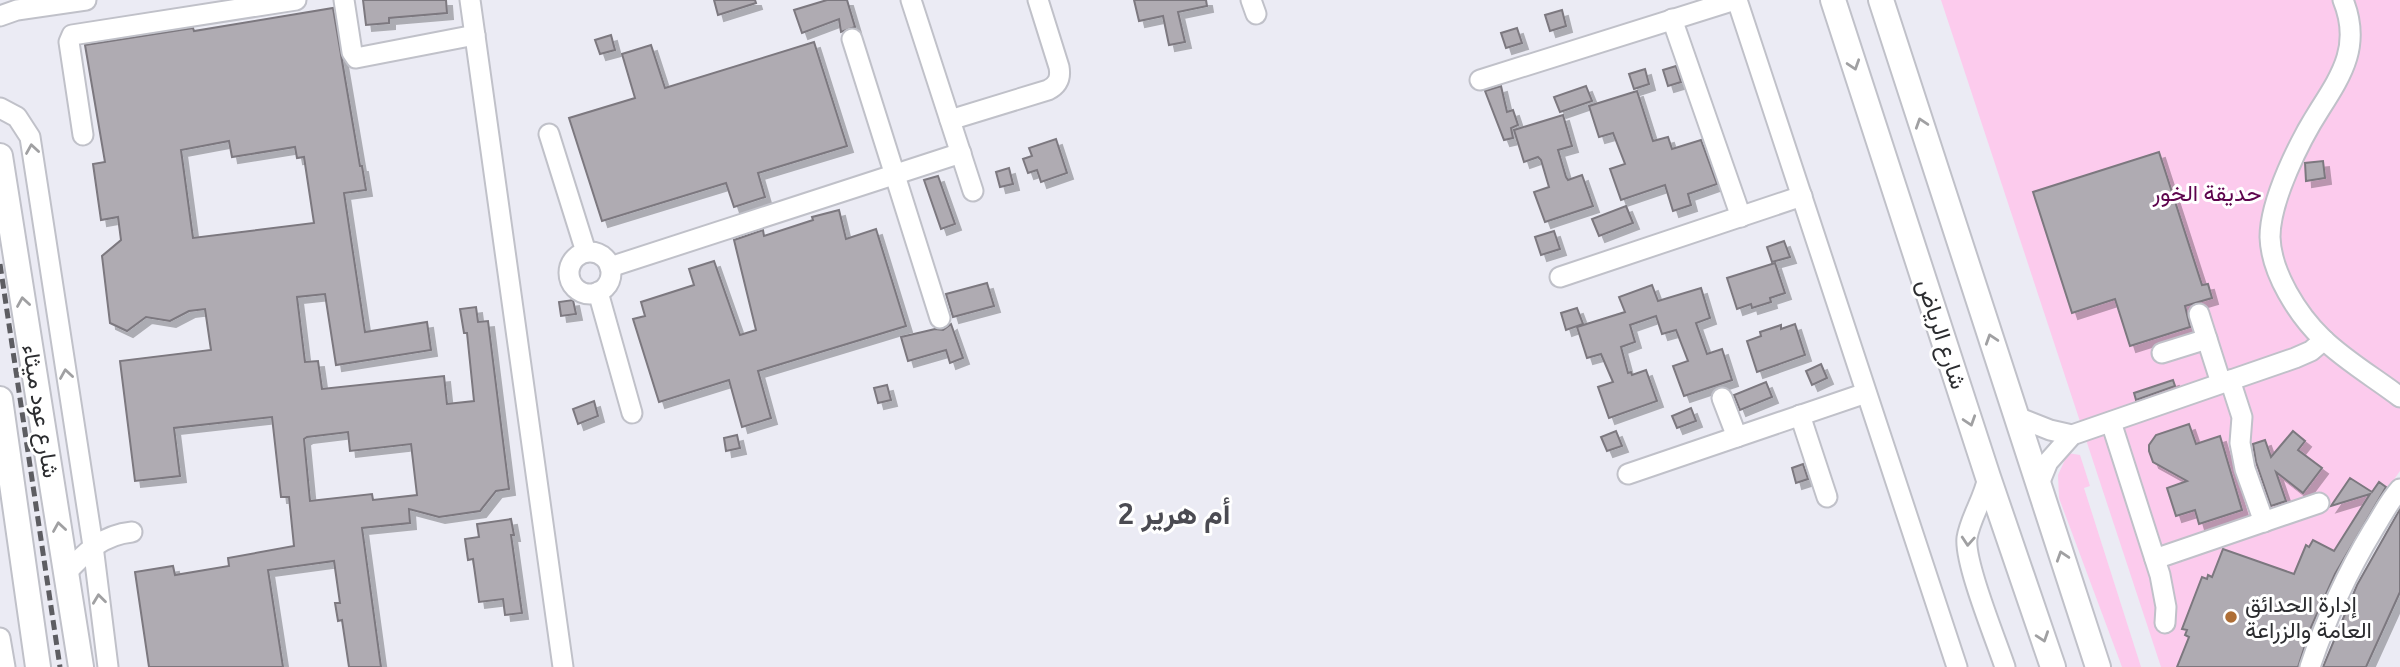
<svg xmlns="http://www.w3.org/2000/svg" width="2400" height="667" viewBox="0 0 2400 667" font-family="Ubuntu,Vazirmatn,sans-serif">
<defs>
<filter id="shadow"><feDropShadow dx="6" dy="6" stdDeviation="0" flood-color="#0004"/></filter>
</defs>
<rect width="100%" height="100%" fill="#ebebf4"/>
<!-- green -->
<g fill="#fccbed">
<path d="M1941,0h459v471l-12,17 -9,-6 -40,61 -56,124h-122z"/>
<path d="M2068,453l12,2 10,31 -6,2 57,179h-19l-63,-169 -1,-23z"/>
</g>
<!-- building -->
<g fill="#afabb2" stroke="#7c787f" stroke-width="2" fill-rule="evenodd" filter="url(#shadow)">
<path d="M363,0h83l1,13 -58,5v5l-23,2z"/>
<path d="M714,0h41l1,3 -38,12z"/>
<path d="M827,0h20l8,27 -14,5 -2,-13 -37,14 -8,-23z"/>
<path d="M1134,0h72l1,6 -29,6 7,30 -16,3 -6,-29 -24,5z"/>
<path d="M333,8l27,158h2l4,24 -22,3 21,139 62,-10 4,28 -95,15 -11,-71 -28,3 8,65 13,-1 4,28 122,-13 3,28 27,-3 -7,-68h-3l-4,-24 16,-2 2,15 10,-1 21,168 -13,2 -16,20 -41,6 -30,-8 1,14 -48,5 19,139h-32l-7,-47 -4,1 -3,-18h5l-6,-42 -66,9 15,97h-134l-14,-95 38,-6 2,9 54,-9 -1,-8 66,-12 -5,-49h-8l-9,-80 -98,11 6,48 -45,5 -15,-120 91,-11 -6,-41 -16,2 -19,10 -24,-4 -19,14 -17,-8 -8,-67 19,-16 -3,-23 -17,3 -8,-56 12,-2 -20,-117 108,-17 1,3zM229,141l3,16 63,-10 2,11 7,-1 10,66 -121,15 -12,-88zM348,432l2,19 61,-7 6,51 -44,5 -1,-6 -62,7 -6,-62 3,-2z"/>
<path d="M1562,10l4,16 -16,5 -5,-16z"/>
<path d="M1517,28l5,15 -16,5 -5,-15z"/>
<path d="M611,35l4,15 -15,4 -5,-14z"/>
<path d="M814,42l33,104 -89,27 7,24 -31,10 -8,-24 -124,38 -33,-103 66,-20 -13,-44 29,-9 14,43z"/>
<path d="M1676,66l5,16 -13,4 -5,-16z"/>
<path d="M1645,69l4,15 -15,5 -5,-15z"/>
<path d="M1501,86l6,26 6,-2 5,15 -7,3 2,10 -9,2 -19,-49z"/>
<path d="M1586,86l6,15 -32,11 -6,-15z"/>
<path d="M1637,91l16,50 15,-4 4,12 29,-9 16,44 -29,10 3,11 -18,6 -8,-26 -44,15 -11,-31 15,-5 -12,-31 -14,4 -10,-31z"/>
<path d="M1563,115l9,31 -14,4 8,27 2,3 14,-5 11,31 -48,16 -11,-30 15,-5 -8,-27 -3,-3 -14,5 -10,-32z"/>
<path d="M1056,139l11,34 -26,9 -4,-12 -9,3 -5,-14 9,-3 -3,-8z"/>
<path d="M2159,152l43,133 6,-1 4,14 -27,8 5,21 -60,19 -15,-47 -43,14 -39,-121z"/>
<path d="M2323,161l2,17 -19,3 -1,-18z"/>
<path d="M1009,168l4,16 -13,3 -4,-15z"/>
<path d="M938,176l17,48 -14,5 -17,-49z"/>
<path d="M1626,206l7,17 -34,13 -7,-17z"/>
<path d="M839,210l7,29 30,-10 30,97 -148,45 13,47 -29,9 -13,-47 -70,22 -26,-83 12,-3 -4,-14 53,-17 -5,-16 25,-8 26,74 16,-5 -22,-90 29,-10 1,6 49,-16 -1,-3z"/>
<path d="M1554,231l6,18 -19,6 -6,-18z"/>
<path d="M1784,241l6,16 -18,5 -5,-15z"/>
<path d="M1775,263l10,30 -15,5 1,4 -19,6 -1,-4 -14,5 -10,-31z"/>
<path d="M987,283l7,23 -41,11 -7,-23z"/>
<path d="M1652,285l6,16 43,-13 9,30 -14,5 11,31 15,-5 10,31 -48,16 -11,-30 15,-5 -12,-31 -14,4 -6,-18 -26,9 5,17 -14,5 7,26 3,-1 1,3 14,-5 11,31 -48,17 -11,-31 15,-5 -12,-28 -14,4 -10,-31 48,-15 -6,-15z"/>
<path d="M573,300l3,14 -15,2 -2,-14z"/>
<path d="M1577,308l6,16 -17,6 -5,-17z"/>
<path d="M951,324l12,34 -13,5 -4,-13 -38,11 -7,-24 34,-8 8,1z"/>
<path d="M1795,324l10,31 -48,17 -10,-31 14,-5 -1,-4 21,-7v4z"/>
<path d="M1821,364l6,14 -15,7 -6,-14z"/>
<path d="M2173,380l2,6 -39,14 -2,-7z"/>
<path d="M1766,382l6,15 -32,13 -6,-15z"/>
<path d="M887,385l4,15 -13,3 -4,-15z"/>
<path d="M594,401l4,15 -20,8 -5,-15z"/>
<path d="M1691,408l5,13 -19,7 -5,-12z"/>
<path d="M2189,424l7,20 24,-8 22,74 -43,14 -4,-14 -19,6 -9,-28 20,-7 -34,-19 -4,-11v-6l7,-10z"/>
<path d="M1616,431l6,15 -15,5 -6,-14z"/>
<path d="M2293,431l12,10 -7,9 24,18 -19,25 -27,-21 10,29 -15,5 -15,-44 -3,-18 12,-4 6,17z"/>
<path d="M737,435l3,13 -14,3 -2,-13z"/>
<path d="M1803,464l5,15 -12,4 -4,-15z"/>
<path d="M2350,478l22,14 7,-10 7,5 -51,87 -24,53 -13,40h-121l12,-30 -4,-2 2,-5 -5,-1 20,-52 5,2 1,-4 4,2 11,-28 71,25 12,-29 3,2 4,-7 21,11 36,-57 -39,12z"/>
<path d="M2400,509v83l-34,75h-43l34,-82z"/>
<path d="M511,519l3,16h-3l11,78 -17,2 -2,-16 -24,3 -6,-43 -5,1 -3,-21 14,-2 -2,-13z"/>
</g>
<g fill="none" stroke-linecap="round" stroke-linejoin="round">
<!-- minor casing -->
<g stroke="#c0c1c9" stroke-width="23">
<g id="minor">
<path d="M344,0l8,52 4,6 119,-23"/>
<path d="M470,0l93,667"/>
<path d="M911,0l62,191"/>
<path d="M1251,0l5,14"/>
<path d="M1737,0l220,667"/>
<path d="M2343,0c18,44 0,73 -23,109 -20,31 -50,91 -50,128 1,36 28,78 53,102 23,22 52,39 77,58"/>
<path d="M0,16l17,-6 69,-10"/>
<path d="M1672,19l69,198"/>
<path d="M852,39l88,279"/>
<path d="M1480,80l255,-80"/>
<path d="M0,108l17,9 13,20 63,409 15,121"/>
<path d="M950,120l98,-30c10,-5 13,-12 11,-23l-21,-67"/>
<path d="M549,134l37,118"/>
<path d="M83,135l-14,-93 3,-7 224,-35"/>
<circle cx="590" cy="273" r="21"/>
<path d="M610,267l351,-114"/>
<path d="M1560,277l242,-81"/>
<path d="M598,292l34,121"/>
<path d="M2199,314l22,69"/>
<path d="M2162,353l45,-14"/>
<path d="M2230,380l12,37 -2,26 5,26 19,53"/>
<path d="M1722,398l15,39"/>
<path d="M1800,415l27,82"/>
<path d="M2017,417l33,13 22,5"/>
<path d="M2111,422l49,153 6,32 -1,16"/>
<path d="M1628,474l238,-81"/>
<path d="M1988,477c-4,22 -18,41 -21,61 -3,24 29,102 38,129"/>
<path d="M2039,484l9,-22 24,-27 223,-77 16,-7 13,-11"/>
<path d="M2155,559l164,-56"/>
<path d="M66,573c20,-21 36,-38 66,-41"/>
<path d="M0,638l5,29"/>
<path d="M2310,667c16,-48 37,-94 63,-137 9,-14 16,-29 27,-41"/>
</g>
</g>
<!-- major casing -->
<g stroke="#c0c1c9" stroke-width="28">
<g id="major">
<path d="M1833,0l155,477 65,190"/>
<path d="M1881,0l217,667"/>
<path d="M0,156l81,511"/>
<path d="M0,399l38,268"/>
</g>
</g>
<!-- minor -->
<use href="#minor" stroke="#fff" stroke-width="19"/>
<!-- major -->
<use href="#major" stroke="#fff" stroke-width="24"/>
<!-- rail -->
<path stroke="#5d5d62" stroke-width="5" stroke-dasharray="10 5" stroke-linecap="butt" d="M0,264l60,403"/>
</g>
<!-- one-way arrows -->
<defs><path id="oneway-chevron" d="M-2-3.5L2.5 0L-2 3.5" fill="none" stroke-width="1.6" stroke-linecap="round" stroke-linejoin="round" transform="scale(1.75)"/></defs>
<g stroke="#a0a0a2">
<use href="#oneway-chevron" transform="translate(1854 65) rotate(72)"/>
<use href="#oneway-chevron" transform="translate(1921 123) rotate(-108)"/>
<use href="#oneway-chevron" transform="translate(32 149) rotate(-99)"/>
<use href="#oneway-chevron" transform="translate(23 302) rotate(-99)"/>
<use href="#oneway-chevron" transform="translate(1991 339) rotate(-108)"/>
<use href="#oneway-chevron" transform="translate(66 374) rotate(-99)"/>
<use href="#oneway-chevron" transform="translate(1970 421) rotate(72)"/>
<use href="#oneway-chevron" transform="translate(59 527) rotate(-99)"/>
<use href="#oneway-chevron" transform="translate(1968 541) rotate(94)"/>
<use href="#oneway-chevron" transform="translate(2062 556) rotate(-108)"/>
<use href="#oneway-chevron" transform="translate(99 599) rotate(-97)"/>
<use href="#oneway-chevron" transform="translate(2043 637) rotate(71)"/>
</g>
<!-- markers -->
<circle fill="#ae6e36" stroke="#fff" stroke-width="2.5" cx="2231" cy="617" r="7"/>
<g text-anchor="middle" stroke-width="6" stroke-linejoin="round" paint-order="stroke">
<!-- park labels -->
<g font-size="23" fill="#5d044d" stroke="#fff">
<text x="2207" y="201">حديقة الخور</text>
</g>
<!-- street labels -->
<g font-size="23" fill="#2c2d30" stroke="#fff">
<text transform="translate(1942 334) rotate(72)" y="8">شارع الرياض</text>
<text transform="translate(41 411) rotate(81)" y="8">شارع عود ميثاء</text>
</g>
<!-- poi labels -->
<g font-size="23" fill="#2c2d30" stroke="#fff" text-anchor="start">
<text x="2245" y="612">إدارة الحدائق<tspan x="2245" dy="26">العامة والزراعة</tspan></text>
</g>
<!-- district labels -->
<g font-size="30" font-weight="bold" fill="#4b4b52" stroke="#fff">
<text x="1174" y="524">أم هرير 2</text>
</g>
</g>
</svg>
